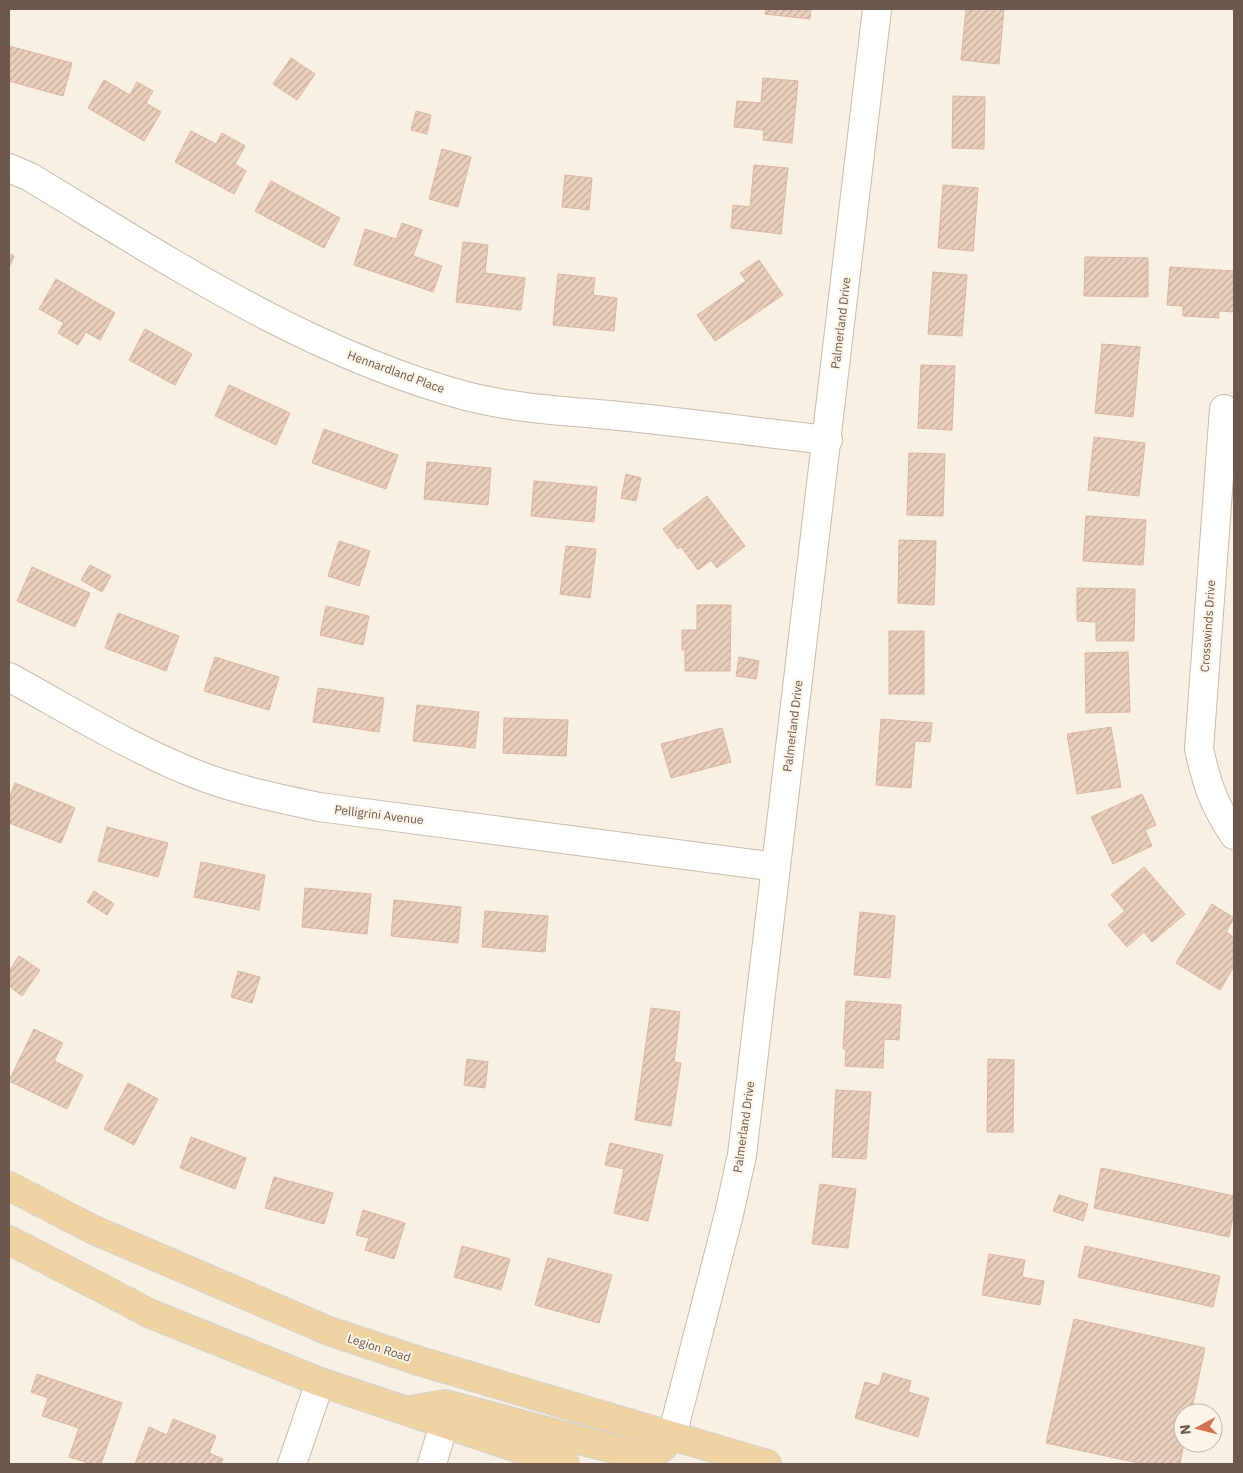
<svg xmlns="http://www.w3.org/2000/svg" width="1243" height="1473" viewBox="0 0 1243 1473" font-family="'IBM Plex Sans',sans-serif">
<defs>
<pattern id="building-hatch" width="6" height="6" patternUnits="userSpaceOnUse" patternTransform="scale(1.25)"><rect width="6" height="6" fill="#eacfbd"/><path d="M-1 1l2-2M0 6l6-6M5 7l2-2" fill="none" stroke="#c2ab9c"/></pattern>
</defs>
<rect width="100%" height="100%" fill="#f8f0e2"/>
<!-- building -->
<g fill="url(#building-hatch)" stroke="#dbb6a0">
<path d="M766,9h45l-1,10 -45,-5z"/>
<path d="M966,9h38l-5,55 -38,-4z"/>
<path d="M9,46l63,17 -9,33 -54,-15z"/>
<path d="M291,58l24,16 -18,26 -24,-16z"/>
<path d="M763,78l35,3 -6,62 -29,-3 1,-10 -30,-3 3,-26 24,2z"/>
<path d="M104,80l26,15 7,-13 16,9 -7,12 15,9 -17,29 -56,-33z"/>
<path d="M953,96l32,1 -1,52 -32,-1z"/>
<path d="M416,111l15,4 -4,19 -16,-4z"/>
<path d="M191,131l25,13 6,-11 23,13 -10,18 11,7 -12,23 -59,-32z"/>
<path d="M442,149l29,8 -13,50 -29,-8z"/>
<path d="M754,165l34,3 -7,66 -50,-6 2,-23 17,2z"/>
<path d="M565,175l27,3 -3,32 -27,-3z"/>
<path d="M271,181l69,37 -16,30 -69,-37z"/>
<path d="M943,185l35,3 -5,63 -35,-3z"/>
<path d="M402,223l20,7 -9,26 29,10 -9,26 -79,-27 11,-36 31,10z"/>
<path d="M463,242l25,3 -3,28 40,5 -4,32 -65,-8z"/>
<path d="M9,253l5,3 -5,12z"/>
<path d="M1085,257l63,1v39l-64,-1z"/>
<path d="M759,260l24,35 -68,46 -18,-26 49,-34 -6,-8z"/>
<path d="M1170,267l64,4v41l-15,-1v7l-36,-2v-10l-16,-1z"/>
<path d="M933,272l34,3 -5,61 -34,-2z"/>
<path d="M558,274l37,4 -2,17 24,3 -3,33 -61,-6z"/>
<path d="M56,279l59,34 -15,27 -14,-8 -8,13 -20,-12 6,-10 -25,-14z"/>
<path d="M145,329l47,25 -17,31 -46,-25z"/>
<path d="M1102,344l38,3 -7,70 -38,-4z"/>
<path d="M921,365l34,1 -3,64 -34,-2z"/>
<path d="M229,385l61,28 -14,32 -61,-29z"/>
<path d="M324,429l74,26 -12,34 -74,-26z"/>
<path d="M1094,437l51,6 -6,53 -51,-6z"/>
<path d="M909,453l36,1 -2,62 -36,-1z"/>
<path d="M427,462l64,6 -3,37 -64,-6z"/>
<path d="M626,474l15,4 -5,23 -15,-3z"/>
<path d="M534,481l63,6 -3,35 -63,-6z"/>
<path d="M707,496l38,50 -28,22 -6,-8 -13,10 -17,-23 -3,2 -15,-20z"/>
<path d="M1086,516l60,4 -3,45 -60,-4z"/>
<path d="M899,540l37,1 -2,64 -36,-2z"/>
<path d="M339,541l31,10 -11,35 -31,-10z"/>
<path d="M566,546l30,3 -6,49 -30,-4z"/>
<path d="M90,565l21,11 -9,16 -21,-12z"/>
<path d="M32,567l58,26 -15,34 -58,-26z"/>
<path d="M1077,588l58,1 -1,52h-38v-19l-19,-1z"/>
<path d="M697,605h34l-1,66h-45v-21h-3v-20h15z"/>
<path d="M326,606l43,10 -6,29 -43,-10z"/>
<path d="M118,613l61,23 -13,35 -61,-23z"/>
<rect x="889" y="631" width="35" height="63"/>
<path d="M1128,652l2,60 -44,1 -1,-60z"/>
<path d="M215,657l64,20 -10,33 -65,-19z"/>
<path d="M739,657l20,4 -3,18 -20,-3z"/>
<path d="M318,688l66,10 -5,34 -66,-10z"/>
<path d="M417,705l62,7 -4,36 -62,-7z"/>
<path d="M504,718l64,2 -2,36 -63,-3z"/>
<path d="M881,719l51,4 -2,19 -15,-1 -4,47 -35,-3z"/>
<path d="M1111,727l10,60 -44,7 -10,-60z"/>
<path d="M722,728l9,34 -60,16 -10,-34z"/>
<path d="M15,783l60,25 -14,35 -52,-20v-24z"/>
<path d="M1142,794l14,31 -11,5 7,16 -39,18 -22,-47z"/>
<path d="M107,827l61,16 -10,34 -60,-16z"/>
<path d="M201,862l64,13 -6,35 -65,-13z"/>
<path d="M1144,867l41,47 -33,28 -8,-10 -17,15 -19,-22 17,-14 -14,-16z"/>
<path d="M305,888l66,6 -4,40 -65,-7z"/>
<path d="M94,891l20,13 -7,11 -20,-13z"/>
<path d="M394,900l67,7 -3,36 -67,-7z"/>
<path d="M1212,904l22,14 -8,14 8,5v29l-14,24 -44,-27z"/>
<path d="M485,911l63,5 -3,36 -63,-5z"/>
<path d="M860,912l35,4 -5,62 -36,-3z"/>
<path d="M19,956l21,14 -18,26 -13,-10v-15z"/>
<path d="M238,971l22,6 -8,26 -21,-6z"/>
<path d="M846,1001l55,4 -2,35 -15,-1 -1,29 -38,-2 1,-17h-3z"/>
<path d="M651,1008l29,4 -6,50 7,1 -10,63 -36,-6z"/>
<path d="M34,1029l29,14 -9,18 29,14 -16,34 -58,-28z"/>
<path d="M467,1059l21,3 -3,26 -21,-3z"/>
<path d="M988,1059l26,1 -1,72h-26z"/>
<path d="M128,1083l30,16 -24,46 -30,-16z"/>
<path d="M836,1090l35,2 -5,67 -34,-2z"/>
<path d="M191,1137l55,21 -11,31 -55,-21z"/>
<path d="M610,1143l53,12 -15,66 -34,-8 10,-44 -19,-4z"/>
<path d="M1101,1168l133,28v15l-5,26 -135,-29z"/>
<path d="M274,1177l59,16 -9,31 -59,-16z"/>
<path d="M820,1184l36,5 -8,59 -36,-4z"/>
<path d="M1059,1195l29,9 -5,17 -30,-10z"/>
<path d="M363,1210l42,13 -11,36 -29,-9 4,-12 -13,-3z"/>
<path d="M462,1246l48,13 -9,31 -47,-13z"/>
<path d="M1085,1246l135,30 -7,31 -135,-30z"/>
<path d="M989,1254l36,6 -3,17 22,4 -4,24 -58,-10z"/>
<path d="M548,1258l64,17 -13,48 -64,-18z"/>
<path d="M1074,1319l131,29 -14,65h-8l1,30 -4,21h-37l-97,-21z"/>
<path d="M883,1373l28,8 -3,11 21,6 -11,39 -63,-19 10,-36 14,4z"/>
<path d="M37,1374l85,29 -21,61h-9l-23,-7 10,-29 -37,-12 6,-18 -17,-6z"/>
<path d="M173,1419l43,17 -7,17 14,6 -2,5h-86l14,-37 18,8z"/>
</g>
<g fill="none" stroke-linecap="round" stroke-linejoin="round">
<!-- minor casing -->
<g stroke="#c9baad" stroke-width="30">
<g id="minor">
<path d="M9,168l21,9c141,85 275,175 436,219 47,12 96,15 144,19 73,7 145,17 218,25"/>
<path d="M1224,409l-25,340c8,36 15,56 35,86"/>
<path d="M9,677c62,34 123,72 189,98 39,15 80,23 121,32l457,60"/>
<path d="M672,1436l57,-222 13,-59 135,-1146"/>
<path d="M292,1464l28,-82"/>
<path d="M432,1464l12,-40"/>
</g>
</g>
<!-- major casing -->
<g stroke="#d6d0cd" stroke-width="30">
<g id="major">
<path d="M9,1186l85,44 235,101 90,30 348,103"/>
<path d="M9,1240l142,74 169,68 245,82"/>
<path d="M407,1411l38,-7 180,48c27,4 30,6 47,-16"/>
</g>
</g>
<!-- minor -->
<use href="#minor" stroke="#fff" stroke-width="28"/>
<!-- major -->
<use href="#major" stroke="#efd3a2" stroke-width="28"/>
</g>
<g text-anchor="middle" stroke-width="4" stroke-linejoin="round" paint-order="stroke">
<!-- street labels -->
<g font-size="12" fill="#6c584c" stroke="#fcf4e7">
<text transform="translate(841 323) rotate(-83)" y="4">Palmerland Drive</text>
<text transform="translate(396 372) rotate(20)" y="4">Hennardland Place</text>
<text transform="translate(1208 626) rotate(-86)" y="4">Crosswinds Drive</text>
<text transform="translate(793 726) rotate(-83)" y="4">Palmerland Drive</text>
<text transform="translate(379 815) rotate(7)" y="4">Pelligrini Avenue</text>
<text transform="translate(744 1127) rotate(-82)" y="4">Palmerland Drive</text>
<text transform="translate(379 1348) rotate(18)" y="4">Legion Road</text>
</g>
</g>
<!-- border -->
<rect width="1243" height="1473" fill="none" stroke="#6c584c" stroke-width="20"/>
<!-- north arrow -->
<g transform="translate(1198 1428) rotate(263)"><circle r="24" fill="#fcf4e7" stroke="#c2b6a9"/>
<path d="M0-4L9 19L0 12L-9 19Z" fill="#d37356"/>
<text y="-8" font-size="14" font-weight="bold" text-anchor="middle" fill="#6c584c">N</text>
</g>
</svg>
